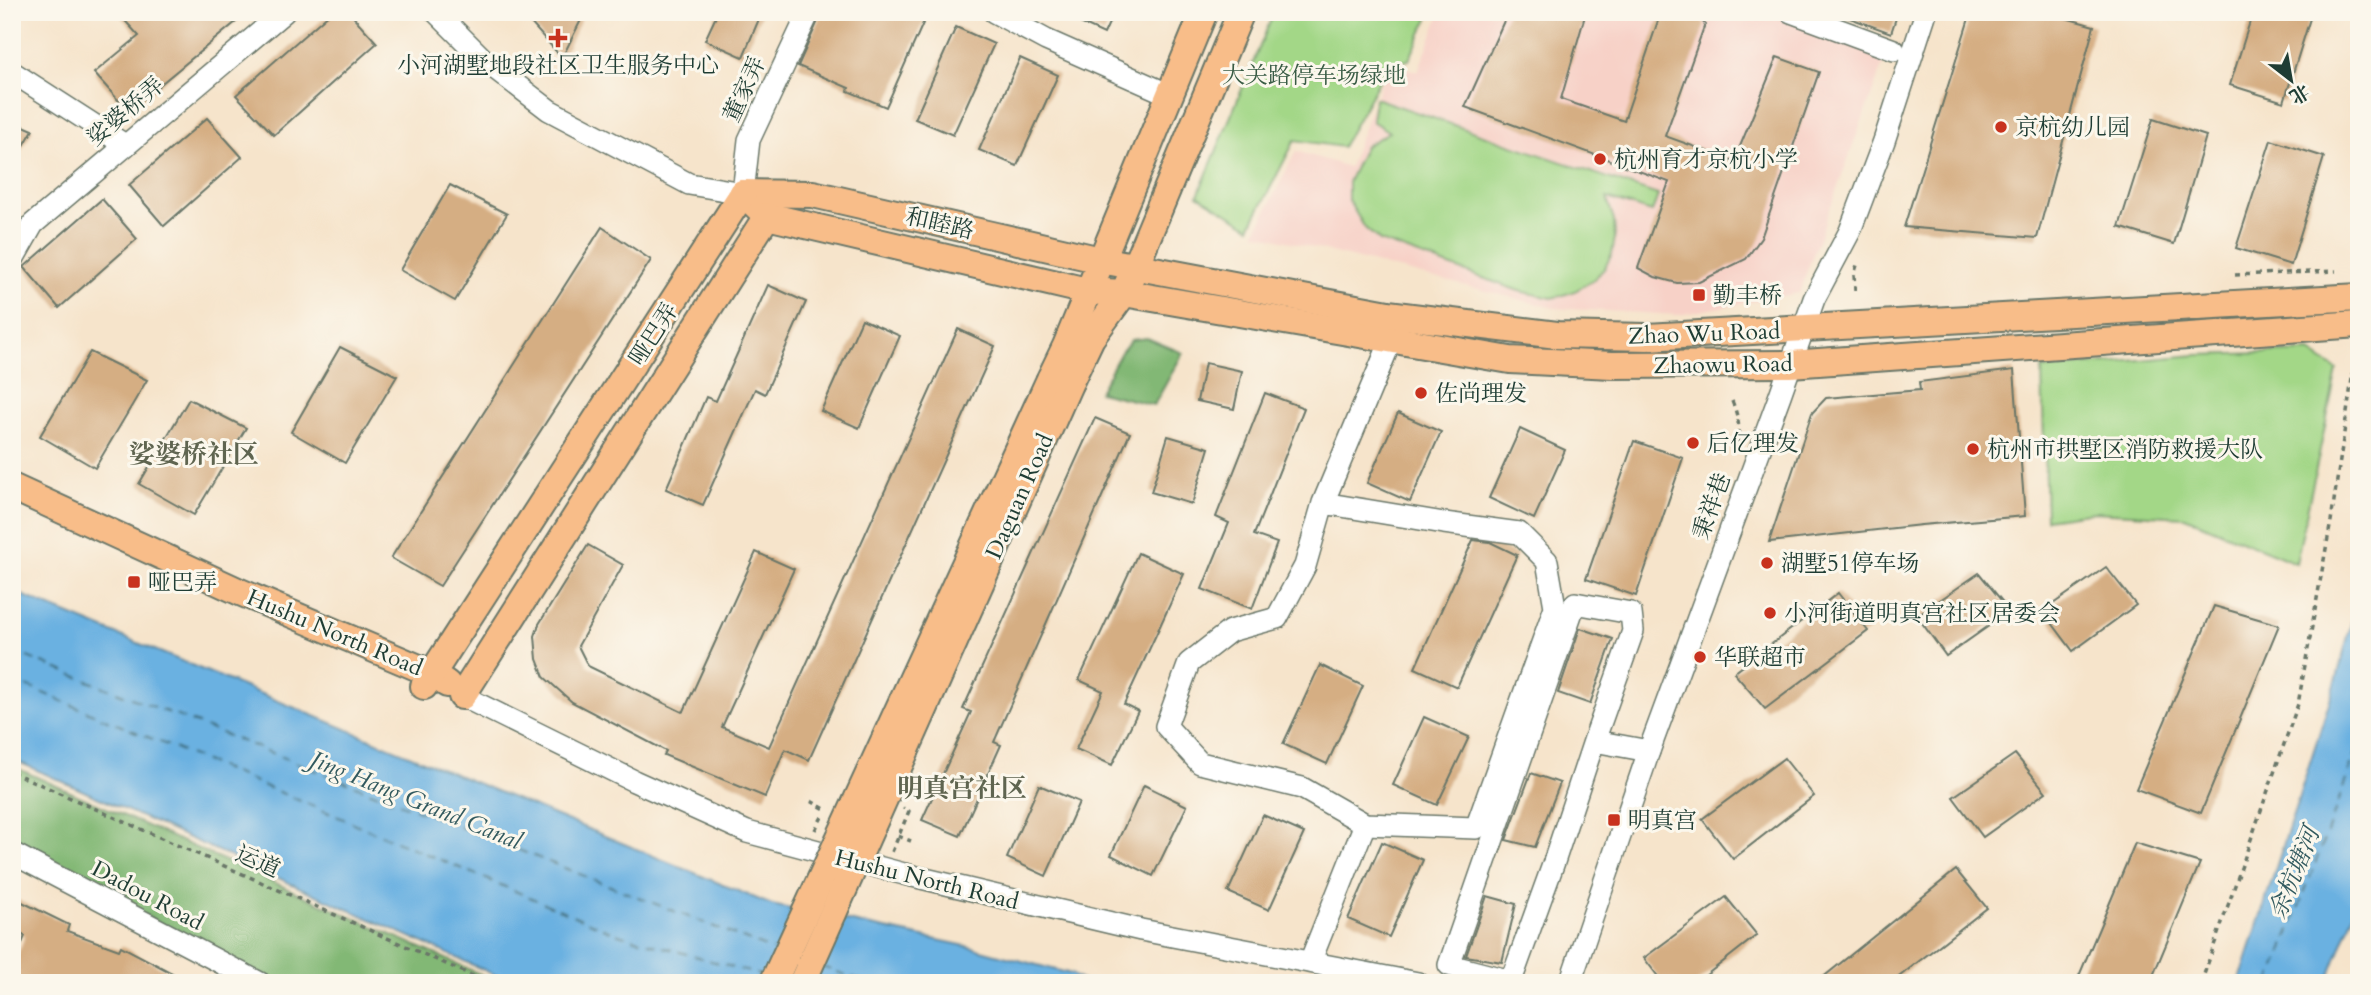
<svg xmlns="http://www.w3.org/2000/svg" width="2371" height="995" viewBox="0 0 2371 995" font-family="Cardo,'Noto Serif SC',serif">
<rect width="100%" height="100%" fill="#fbf7ec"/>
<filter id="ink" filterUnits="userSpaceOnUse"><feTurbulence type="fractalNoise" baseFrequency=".0143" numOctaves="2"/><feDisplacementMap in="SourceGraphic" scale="14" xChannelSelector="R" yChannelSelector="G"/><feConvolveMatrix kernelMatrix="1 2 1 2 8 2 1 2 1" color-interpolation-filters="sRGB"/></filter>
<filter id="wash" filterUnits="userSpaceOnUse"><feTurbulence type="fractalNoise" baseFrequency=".00686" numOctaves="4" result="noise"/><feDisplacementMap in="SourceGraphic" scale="28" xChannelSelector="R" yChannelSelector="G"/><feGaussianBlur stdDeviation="1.57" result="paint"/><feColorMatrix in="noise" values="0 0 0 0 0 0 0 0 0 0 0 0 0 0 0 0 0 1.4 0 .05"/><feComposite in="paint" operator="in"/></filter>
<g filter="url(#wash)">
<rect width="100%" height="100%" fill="#f6e4cb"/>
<!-- built -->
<path fill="#f7d1c7" d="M1441,12h357l87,46 -86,235 -121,22 -124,-7 -299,-75 41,-82 53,16 39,-102 30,6z"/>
<!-- green -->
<g fill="#a3d787" stroke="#618a5e" stroke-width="2">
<path d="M1274,12h157l-22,48 -21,5 -46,82 -47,-7 -45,87 -52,-32z"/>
<path d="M1375,98l283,97 -6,17 -45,-14 7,23 1,17 -3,16 -8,15 -12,12 -19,11 -21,6 -33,-7 -139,-50 -15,-13 -17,-28v-18l17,-36 24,-14 -17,-11z"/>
<path d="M2310,352l27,18 -41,193 -111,-46 -91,-5 -48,7 -4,-150 154,-14z"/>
</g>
<!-- forest -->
<g fill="#82b874" stroke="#507a54" stroke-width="2">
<path d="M1147,338l36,15 -29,52 -55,-13 22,-40 10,-12z"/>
<path d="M12,766l488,217h-227l-261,-137z"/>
</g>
<!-- water -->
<g fill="#6bb1e1" stroke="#45778a" stroke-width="2">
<path d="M12,591l760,314 194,41 105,28 15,9h-573l-501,-224z"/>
<path d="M2359,594v305l-32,84h-88l98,-305z"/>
</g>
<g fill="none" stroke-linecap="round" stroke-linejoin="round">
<!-- ferry -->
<g stroke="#325a5f" stroke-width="2" stroke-dasharray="9 7" stroke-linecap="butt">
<path d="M12,651l761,299"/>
<path d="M12,680l603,253 148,43"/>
<path d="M822,967l48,16"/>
<path d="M2270,983l64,-169 25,-71"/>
</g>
</g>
<g id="blocks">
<!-- building -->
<g fill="#d5ae83">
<path d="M117,12h131l-120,99 -34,-38 45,-37z"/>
<path d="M331,12h18l28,31 -103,92 -38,-40z"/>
<path d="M521,12h64l-23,46z"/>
<path d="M718,12h44l-19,45 -38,-17z"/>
<path d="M822,12h106l-42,95 -38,-16 1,-3 -51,-22z"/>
<path d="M1056,12h58l-10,22z"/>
<path d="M1508,12h78l-25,87 63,22 37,-109h31l13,12 -40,112 69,25 43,-104 42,15 -58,166 -15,21 -47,23 -22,1 -22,-6 -17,-9 31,-86 -204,-75z"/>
<path d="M1839,12h59l-7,21 -52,-19z"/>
<path d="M1971,12h73l50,14 -57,212 -133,-11z"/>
<path d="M2253,12h59l-28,90 -54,-17z"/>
<path d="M956,27l38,17 -41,91 -38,-16z"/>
<path d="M1020,58l38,17 -41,91 -38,-16z"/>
<path d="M207,118l35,39 -78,69 -35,-41z"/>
<path d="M2153,119l53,17 -32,108 -55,-17z"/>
<path d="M12,121l21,9 -21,36z"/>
<path d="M2271,140l53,17 -33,108 -55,-17z"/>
<path d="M450,185l57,29 -52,87 -55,-31z"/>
<path d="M102,199l35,40 -78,69 -35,-41z"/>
<path d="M602,227l49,33 -211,326 -49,-28z"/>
<path d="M768,285l38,17 -41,92 -10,-5 -52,116 -37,-16 40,-92 10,4z"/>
<path d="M862,319l38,17 -41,92 -38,-17z"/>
<path d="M958,329l37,17 -186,414 -24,-11 -20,48 -101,-42 2,-4 -94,-49 -28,-25 -7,-18 -2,-23 4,-12 49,-79 35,20 -45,81 10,20 94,46 2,-1 72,-159 38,17 -72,158 47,20z"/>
<path d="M340,347l57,29 -52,87 -54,-31z"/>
<path d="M90,352l57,28 -52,88 -55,-32z"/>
<path d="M1205,363l37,8 -8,38 -37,-8z"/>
<path d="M2014,370l11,146 -104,9 -152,17 43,-129 14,-15 94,-8 -1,-8z"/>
<path d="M1265,393l39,15 -50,127 23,8 -25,66 -50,-20 27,-66 -13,-6z"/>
<path d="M189,399l57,29 -52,87 -55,-31z"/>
<path d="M1398,413l43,19 -31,70 -43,-19z"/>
<path d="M1095,418l35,15 -136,309 7,3 -41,91 -38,-16 49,-108 -8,-3z"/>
<path d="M1520,429l45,21 -31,69 -45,-21z"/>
<path d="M1168,436l41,12 -17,56 -41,-12z"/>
<path d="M1634,441l49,17 -47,138 -50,-17z"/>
<path d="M1473,540l17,2 27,13 -60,132 -42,-19z"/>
<path d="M1138,553l46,21 -60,130 14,7 -26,54 -36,-16 27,-58 -24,-11z"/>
<path d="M2106,567l30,38 -63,46 -30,-40z"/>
<path d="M1979,573l31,38 -64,45 -29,-40z"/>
<path d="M1838,593l30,38 -103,78 -31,-36z"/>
<path d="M2214,606l65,19 -78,188 -65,-24z"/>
<path d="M1580,628l33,11 -23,65 -32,-11z"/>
<path d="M1320,665l43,21 -36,78 -44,-20z"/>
<path d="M1424,717l45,20 -32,68 -44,-20z"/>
<path d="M2015,754l31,38 -63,45 -30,-40z"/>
<path d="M1784,758l30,38 -81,63 -31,-40z"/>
<path d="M1531,773l29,10 -25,64 -29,-7z"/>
<path d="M1039,785l40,17 -33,74 -39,-18z"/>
<path d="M1144,785l43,21 -34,70 -42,-21z"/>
<path d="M1263,815l41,18 -35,77 -41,-18z"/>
<path d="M1382,842l41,18 -34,77 -41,-18z"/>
<path d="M2135,843l65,20 -50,120h-74z"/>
<path d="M1956,870l31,38 -96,75h-75z"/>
<path d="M1487,896l29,8 -14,58 -36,-6z"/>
<path d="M12,897l57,28 -2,6 52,19 2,-4 70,37h-77l-15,-8 -4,8h-83v-15l13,-32 -13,-6z"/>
<path d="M1726,897l31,38 -61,48h-33l-19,-25z"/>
</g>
</g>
</g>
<g filter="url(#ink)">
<use href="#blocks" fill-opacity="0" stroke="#6a7769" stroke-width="2"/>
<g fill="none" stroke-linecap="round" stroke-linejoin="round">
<!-- minor casing -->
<g stroke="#6a7769" stroke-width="24">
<g id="minor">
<path d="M436,12l48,48 65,50 140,74 54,9 6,-53 60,-128"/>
<path d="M994,12l52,28 124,55"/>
<path d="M1791,12l103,38"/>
<path d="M12,72l113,73"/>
<path d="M12,261l21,-37 251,-212"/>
<path d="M1323,503l121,20 75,10 28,28 8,46 -79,221 -111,-4 -63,-36 -102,-25 -34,-37 23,-63 41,-32 47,-13 28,-52 18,-63 69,-165"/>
<path d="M462,696l172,85 113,51 157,42 237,56 277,53"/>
<path d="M1594,741l-40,121 -43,119 -62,-16 126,-362 56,10 2,18 -39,110 55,10"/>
<path d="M12,853l248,130"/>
<path d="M1310,962l55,-138"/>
<path d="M1570,983l79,-232 131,-356 34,-96 36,-68 34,-90 42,-129"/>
</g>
</g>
<!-- major casing -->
<g stroke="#6a7769" stroke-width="30">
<g id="major">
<path d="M743,193l24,23 320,75 37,2 386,67 102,5 178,-1 569,-40"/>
<path d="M743,193l70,1 288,66 287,54 169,21 90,2 712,-40"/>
<path d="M1050,379l16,-33 138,-334"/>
<path d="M1070,382l21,-44 33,-45 117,-281"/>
<path d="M12,487l228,105 193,82 14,10"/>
<path d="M424,686l319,-493"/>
<path d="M462,696l305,-480"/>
</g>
</g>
<!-- path -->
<g stroke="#6a7769" stroke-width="3.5" stroke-dasharray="5 5" stroke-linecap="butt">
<path d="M2235,275l101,-4"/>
<path d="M1855,290l-1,-15 3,-10"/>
<path d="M1732,401c7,17 9,31 4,49"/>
<path d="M12,772l477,211"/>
<path d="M811,801l14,8"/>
<path d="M815,830l8,-15"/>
<path d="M898,836l13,5"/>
<path d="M892,852l17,-41 -6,-3"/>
<path d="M2201,983l97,-279 33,-183 26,-176"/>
<path d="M2356,983l3,-9"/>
</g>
<!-- minor -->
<use href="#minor" stroke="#fff" stroke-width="21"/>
<!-- major -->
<use href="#major" stroke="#f8bd89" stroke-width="26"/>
<!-- major-bridge casing -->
<g stroke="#6a7769" stroke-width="30" stroke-linecap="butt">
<g id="major-bridge">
<path d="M773,983l277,-604"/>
<path d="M802,983l268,-601"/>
</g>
</g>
<!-- major-bridge -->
<use href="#major-bridge" stroke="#f8bd89" stroke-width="26"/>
</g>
</g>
<!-- markers -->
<g fill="#c8321e" stroke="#fbf7ec" stroke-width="2.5">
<path d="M554.5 27.5h7v7h7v7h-7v7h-7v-7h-7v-7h7z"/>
<circle cx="2001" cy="127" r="7"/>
<circle cx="1600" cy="159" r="7"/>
<rect x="1692" y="288" width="14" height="14" rx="3.5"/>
<circle cx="1421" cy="393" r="7"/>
<circle cx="1693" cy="443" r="7"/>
<circle cx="1973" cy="449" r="7"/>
<circle cx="1767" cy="563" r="7"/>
<rect x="127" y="575" width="14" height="14" rx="3.5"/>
<circle cx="1770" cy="613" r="7"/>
<circle cx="1700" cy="657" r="7"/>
<rect x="1607" y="813" width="14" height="14" rx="3.5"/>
</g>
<g text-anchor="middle" stroke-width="6" stroke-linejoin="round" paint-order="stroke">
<!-- poi labels -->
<g font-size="23" fill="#1f3d34" stroke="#fbf7ec" text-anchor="start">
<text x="558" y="73" text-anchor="middle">小河湖墅地段社区卫生服务中心</text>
<text x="2015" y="135">京杭幼儿园</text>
<text x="1614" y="167">杭州育才京杭小学</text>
<text x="1713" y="303">勤丰桥</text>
<text x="1435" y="401">佐尚理发</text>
<text x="1707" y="451">后亿理发</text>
<text x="1987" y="457">杭州市拱墅区消防救援大队</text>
<text x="1781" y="571">湖墅51停车场</text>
<text x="148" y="590">哑巴弄</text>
<text x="1784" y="621">小河街道明真宫社区居委会</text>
<text x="1714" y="665">华联超市</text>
<text x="1628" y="828">明真宫</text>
</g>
<!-- park labels -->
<g font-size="23" fill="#395c45" stroke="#fbf7ec">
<text x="1314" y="83">大关路停车场绿地</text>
</g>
<!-- street labels -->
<g font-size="23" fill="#1f3d34" stroke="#fbf7ec">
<text transform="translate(744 89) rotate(-65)" y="8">董家弄</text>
<text transform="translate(125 111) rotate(-40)" y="8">娑婆桥弄</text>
<text transform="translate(940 223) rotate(13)" y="8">和睦路</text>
<text transform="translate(1704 333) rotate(-2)" y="8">Zhao Wu Road</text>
<text transform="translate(653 334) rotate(-57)" y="8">哑巴弄</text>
<text transform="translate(1723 364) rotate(-1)" y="8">Zhaowu Road</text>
<text transform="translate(1019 496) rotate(-66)" y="8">Daguan Road</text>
<text transform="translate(1711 506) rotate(-70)" y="8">秉祥巷</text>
<text transform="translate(335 632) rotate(23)" y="8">Hushu North Road</text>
<text transform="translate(258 861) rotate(24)" y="8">运道</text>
<text transform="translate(927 879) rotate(14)" y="8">Hushu North Road</text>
<text transform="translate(148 895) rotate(28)" y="8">Dadou Road</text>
</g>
<!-- water labels -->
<g font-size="24" font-style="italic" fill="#325a5f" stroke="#fbf7ec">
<text transform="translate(416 800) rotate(22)" y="8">Jing Hang Grand Canal</text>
<text transform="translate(2294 873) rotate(-68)" y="8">余杭塘河</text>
</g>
<!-- quarter labels -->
<g font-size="26" font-weight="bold" fill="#5f6550" stroke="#fbf7ec">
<text x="194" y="463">娑婆桥社区</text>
<text x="962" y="797">明真宫社区</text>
</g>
</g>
<!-- margin -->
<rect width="2371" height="995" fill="none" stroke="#fbf7ec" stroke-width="42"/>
<!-- north arrow -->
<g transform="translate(2291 80) rotate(149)" stroke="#fbf7ec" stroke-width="5" paint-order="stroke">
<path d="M0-5L12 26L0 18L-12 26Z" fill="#1f3d34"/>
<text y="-10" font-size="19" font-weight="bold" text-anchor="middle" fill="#1f3d34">北</text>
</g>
</svg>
